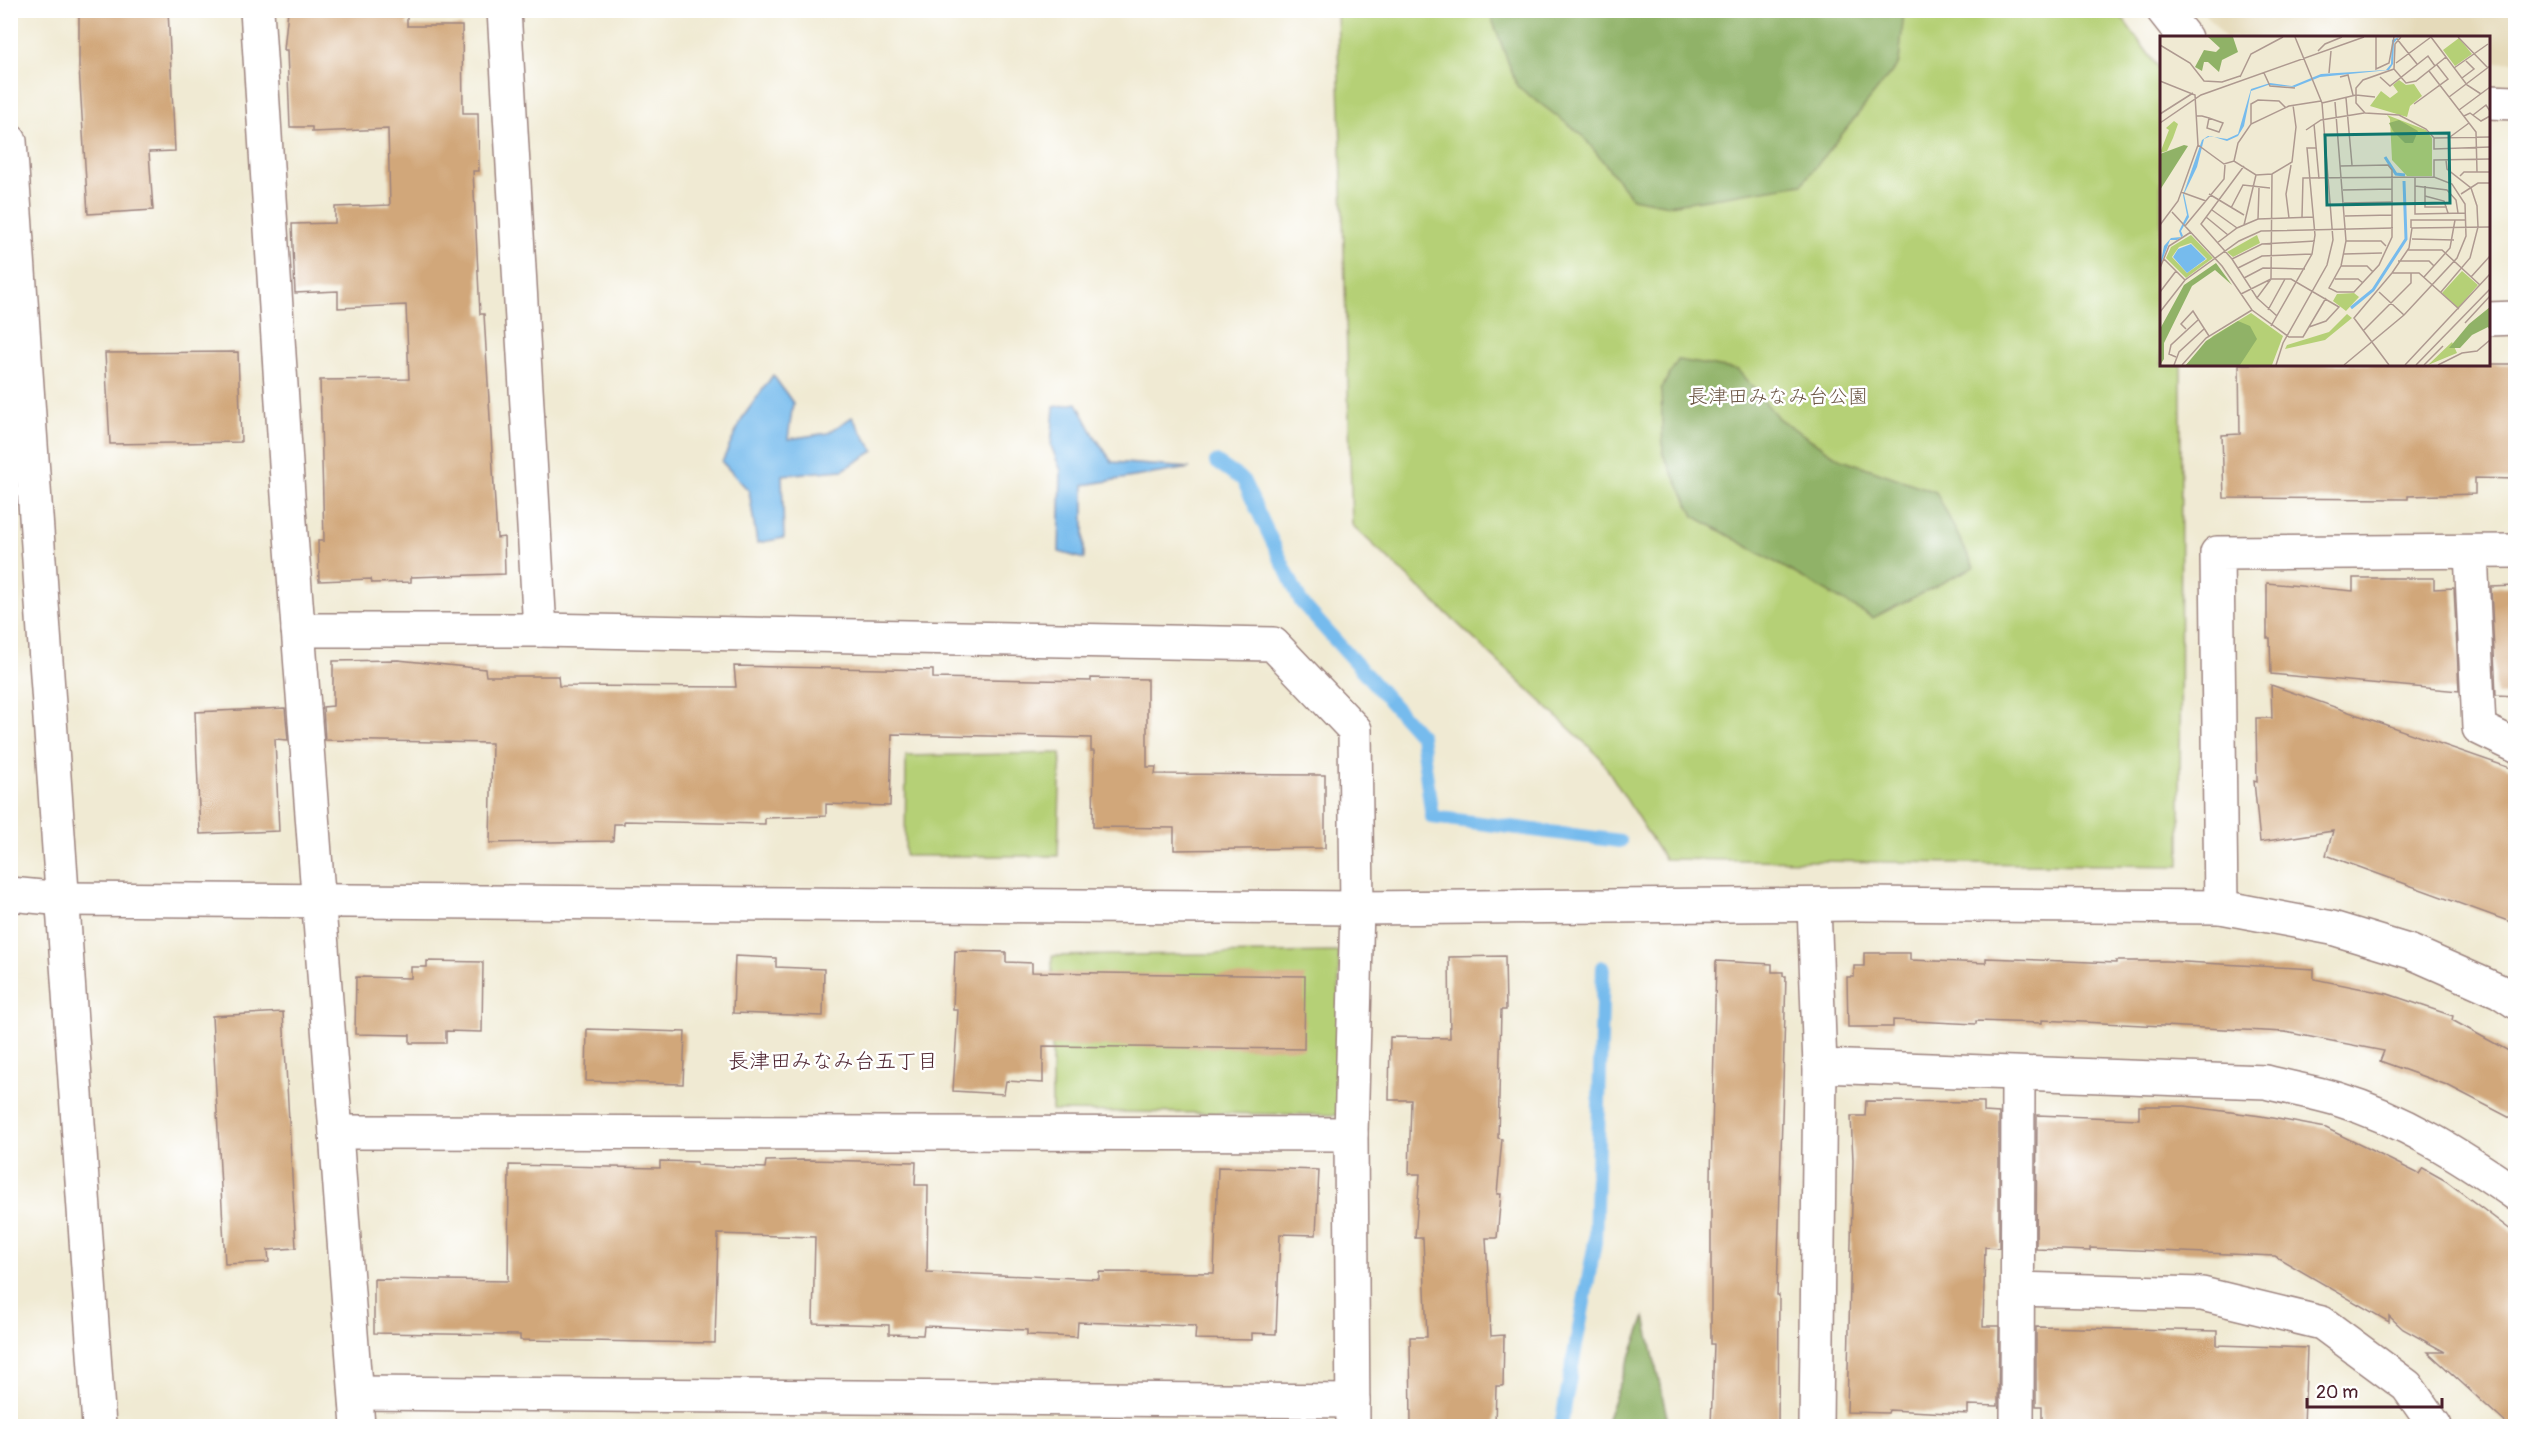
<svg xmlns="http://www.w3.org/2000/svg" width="2526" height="1437" viewBox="0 0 2526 1437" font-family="Pangolin,'Klee One',sans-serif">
<rect width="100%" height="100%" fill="#fff"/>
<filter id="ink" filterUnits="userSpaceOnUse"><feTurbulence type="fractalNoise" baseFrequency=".0167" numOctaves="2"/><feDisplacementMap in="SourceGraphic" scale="12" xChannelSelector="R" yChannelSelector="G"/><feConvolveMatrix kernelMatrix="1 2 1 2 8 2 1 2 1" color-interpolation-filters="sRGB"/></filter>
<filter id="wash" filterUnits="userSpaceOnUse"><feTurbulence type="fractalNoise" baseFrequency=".008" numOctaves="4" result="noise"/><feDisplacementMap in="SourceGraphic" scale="24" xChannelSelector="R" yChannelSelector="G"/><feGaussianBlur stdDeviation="1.35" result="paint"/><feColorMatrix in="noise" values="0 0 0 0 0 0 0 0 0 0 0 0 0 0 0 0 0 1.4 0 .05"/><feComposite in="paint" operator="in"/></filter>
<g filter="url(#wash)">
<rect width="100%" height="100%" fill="#f0ead3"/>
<!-- built -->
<path fill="#e5daba" d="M2203,11h312v51l-26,1 -1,-25 -263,-1z"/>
<!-- green -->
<g fill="#b5d076" stroke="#807850" stroke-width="1.5">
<path d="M1337,11h780l44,60 1,293 19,1 -1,501 -516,-7 -65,-103 -247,-231z"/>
<path d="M1061,753l-3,103h-153l1,-100z"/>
<path d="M1339,952v163l-287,-4v-155z"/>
</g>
<!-- forest -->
<g fill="#90b267" stroke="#6d6849" stroke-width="1.5">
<path d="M1489,11h415l-5,52 -97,121 -133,21 -37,-7 -50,-63 -65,-49z"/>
<path d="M1678,360l60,10 41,49 60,39 97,34 38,75 -101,51 -179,-102 -31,-62 -2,-65z"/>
<path d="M1645,1317l24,109h-65z"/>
</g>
<!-- water -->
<g fill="#76bbed" stroke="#606d8c" stroke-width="1.5">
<path d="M773,375l20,28 -5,36 40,-6 24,-16 22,34 -31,19 -61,5 2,63 -27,5 -8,-52 -27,-29 21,-45z"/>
<path d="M1077,403l17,32 18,27 78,6 -106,17v74l-25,-7 2,-81 -10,-25 3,-39z"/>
</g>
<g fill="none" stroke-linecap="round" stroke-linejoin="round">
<!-- stream -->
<g stroke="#76bbed" stroke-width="14">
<path d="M1216,462l27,18 58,122 120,134 11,81 188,24"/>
<path d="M1561,1426l34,-184 8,-275"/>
</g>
</g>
<g id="blocks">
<!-- building -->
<g fill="#d1a77a">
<path d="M79,10h89l7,141 -26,1 4,58 -65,4 -9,-147z"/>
<path d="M288,10h119v16h55l1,87h15l1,58h-6l7,143h4l13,224 7,-1 1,37 -94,3v5l-39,1 -1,-4 -52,2 -1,-40h6l-4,-161 89,-1 -3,-74 -68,3v-17l-43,2 -3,-69 43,-1v-16l55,-2 -2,-76 -76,3v-5h-22l-3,-77h-3z"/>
<path d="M238,352l3,90 -131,2 -5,-91z"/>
<path d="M2239,364h277v115l-41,-1v16l-67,2v3l-184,-1 -2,-63 18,-1z"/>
<path d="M2353,578h81v11l20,-1 5,103 -188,-17 -1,-36h-3v-55l86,8z"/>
<path d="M2516,586v110l-20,-1 -5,-108z"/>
<path d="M398,660l87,9 1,7h72l1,10 177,1 -2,-21 199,4v8l158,3v-3l56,1v88h9l-1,7 170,1v73l-151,2v-22l-81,-1 1,-76h-3v-13l-199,-4 -2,72 -64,-2v12l-61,2v6l-141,-3v3h-10l-1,17 -123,2 2,-100 -167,-3 -2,-33 10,-1v-45z"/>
<path d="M2271,685l245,85v154l-190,-69 7,-24 -73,11 -6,-61 3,1 -1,-64h16z"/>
<path d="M285,708l3,32 -13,-1 4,92 -79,3 -5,-122z"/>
<path d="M955,951l51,1v10l26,1v9l273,4 -1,73 -261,-3v37l-37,-2 -2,13 -51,-3 5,-81h-5z"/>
<path d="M1864,953h46v7l76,3v-5l130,5v-2h50l148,8v10l74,15 65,22 -1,4 64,35v66l-69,-36 -67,-24 4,-10 -99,-19 -243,-12v3l-66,-2v3l-83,-4v7h-45l-1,-50h7v-11h10z"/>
<path d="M735,956l41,2v9l48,2 -1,47 -90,-3z"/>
<path d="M1505,956l1,54h-5l-3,128 4,1 -5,55h4l-4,44h-11l5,98 13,-1 -1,51h-7l-1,40h-84l-1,-89h17l-4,-99h-8l5,-64h-11l2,-74h-22l1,-63 60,1 -1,-81z"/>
<path d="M427,961l56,1 -1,70 -36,-1v12h-36v-8l-55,-1 1,-57 55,1v-11h16z"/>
<path d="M1716,961l56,3v8h11v4h3l-9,319h2l-1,131h-67l3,-82h-3v-166z"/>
<path d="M283,1012l13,236 -28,2 1,12 -44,2 -13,-248z"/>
<path d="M587,1029l98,3 -2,52 -97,-3z"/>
<path d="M1866,1101l118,1v10l15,1v135l-14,-1 -2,79h16l-1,80 -30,-1v9l-79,-4 -1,3 -41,-1 6,-252 -2,-44h14z"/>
<path d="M2139,1106h46l76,10 65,12 93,46 4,-6 23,13 70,53v192h-7l-81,-74h17l-42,-23 -14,-13v6l-114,-66 -185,-8v3l-54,-2 1,-134 102,4z"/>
<path d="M805,1160l111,2 -1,23h13l-1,87 172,7v-7l115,1 4,-106 101,3 -3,65 -36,-1 -4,100 -24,-1v7l-57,-1 1,-13 -118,-4 -1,15 -50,-2v-5l-103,-4 -1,9 -34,-1v-9l-76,-2 2,-86 -97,-3 -3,109 -195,-3v-5l-146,-2v-54l134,2 1,-116 151,3v-7l37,1v3l68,3 1,-7z"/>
<path d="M2036,1327l181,4v14l90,3 -3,78h-262v-20h-6z"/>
</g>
</g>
</g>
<g filter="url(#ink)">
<use href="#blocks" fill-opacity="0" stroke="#9d847f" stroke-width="1.5"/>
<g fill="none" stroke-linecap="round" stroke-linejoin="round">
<!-- minor casing -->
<g stroke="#9d847f" stroke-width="36">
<g id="minor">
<path d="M257,10l31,485 70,931"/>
<path d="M504,10l36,620"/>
<path d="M2163,10l22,28"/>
<path d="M2488,102l28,1"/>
<path d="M2488,319l28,-1"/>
<path d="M2471,552l8,176 37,18"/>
<path d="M298,630h242l733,14 82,86 2,178 -6,226 2,292"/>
<path d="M10,894l53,5"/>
<path d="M1814,906l6,160 -4,360"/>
<path d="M1820,1066l446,16c23,6 48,10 71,17 66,20 123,56 179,95"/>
<path d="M336,1132l1015,2"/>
<path d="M2018,1289l184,5 120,29 85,63 28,40"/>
<path d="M356,1393l997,8"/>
<path d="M2017,1426l1,-351"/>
</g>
</g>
<!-- tertiary casing -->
<g stroke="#9d847f" stroke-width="36">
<g id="tertiary">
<path d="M10,141l89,1285"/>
<path d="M63,899l1294,9 502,-4 362,3 111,21 79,24 88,39 17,11"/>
<path d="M2221,907l-4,-354 299,-2"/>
</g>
</g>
<!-- minor -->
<use href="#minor" stroke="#fff" stroke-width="33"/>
<!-- tertiary -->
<use href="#tertiary" stroke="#fff" stroke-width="33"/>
</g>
</g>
<g text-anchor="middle" stroke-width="5" stroke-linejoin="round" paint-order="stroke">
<!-- park labels -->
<g font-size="20" fill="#6a5442" stroke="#fff">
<text x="1778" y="403">長津田みなみ台公園</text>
</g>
<!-- neighbourhood labels -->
<g font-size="21" fill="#4a1f2b" stroke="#fff">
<text x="833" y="1068">長津田みなみ台五丁目</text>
</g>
</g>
<!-- overview -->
<g transform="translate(2160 36)">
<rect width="330" height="330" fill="#f0ead3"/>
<path d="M299,2l13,16 -17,12 -12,-16zM239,44l7,5 8,-1 8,12 -12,10 -3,11 -37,-11 11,-15 9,7 8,-6 -5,-7zM227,79l39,15 6,8v38h-25l-15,-16 -2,-41zM14,85l4,3 -5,14 -6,13 -7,2 9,-23 -3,-2zM31,199l22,23 -27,20 -20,-20 5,-11zM31,207l16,16 -20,14 -15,-16 7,-10zM97,199l3,8 -27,14 -6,-5zM302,235l16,14 -20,23 -16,-15zM194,257l5,4 -13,14 -13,-10 4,-7zM91,277l32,23 -11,29h-86l27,-29zM187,278l5,4 -27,22 -40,9 2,-4 42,-13zM292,306l5,11 -29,12z" fill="#b5d076" fill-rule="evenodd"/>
<path d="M48,1h25l5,15 -16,8 -3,12 -11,-10h-4l-2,9 -7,-4 9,-17 12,2 4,-4zM239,84l19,11 -5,12h-8l-12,-12 -4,-8zM24,109l4,1 -28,44v-36zM56,227l16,22 -17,-15 -23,16 -28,57v16l-4,6v-36l24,-44zM330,271v24l-2,-4 -16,8 -12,13h-11l20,-24zM78,285l12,5 7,13 -17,26h-54l20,-24z" fill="#90b267"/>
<path d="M239,1l-5,6 -1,21 -4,6 -69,7 -25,10 -27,-2 -17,6 -7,35 -6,10 -11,5 -16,-5 -7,3 -7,28 -13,27 5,23 -8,14 2,5 -6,4h-7l-10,26 4,-20 7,-8 10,-1 -2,-6 8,-16 -4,-20 19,-55 6,-4 19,3 11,-5 13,-45 19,-6 22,3 29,-12 65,-4 5,-6 1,-24zM31,208l15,15 -19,14 -14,-16 5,-8z" fill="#76bbed"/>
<path fill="none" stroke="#76bbed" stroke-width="3" d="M225,121l11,17 9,1M191,272l22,-18 33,-51 -2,-58"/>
<path fill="none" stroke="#ae9990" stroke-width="1.5" d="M216,1v32l13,-6 5,-26M241,1l-6,7 -1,25 12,14 10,-2 30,-24M271,1l36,48 14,9M298,1l30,31M237,3l20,25M0,9l30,18 14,18 18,1 18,-6M158,15l7,-7 17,-7M236,27l35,-26M294,32l34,-24M234,33l-31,11 -7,8v15l9,10 34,2 27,14 8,9 56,-1M269,35l47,61 1,40M104,37l6,13 25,2M169,37l2,-22M80,41l11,-23 32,-17M180,41l8,-2 5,20M220,41l10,9 38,-30 7,10M302,42l12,-9 -8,-8M0,45l35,14 3,50 -20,56 -18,24M289,61l41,-31M186,62l6,67M175,66l11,139 -5,25 -12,22 8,4h17l25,-27 13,-28v-67l-4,-5 -48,1M162,67l34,-8 19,2M254,68l34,-25 -11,-14M299,74l31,-23M0,78l33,-21M313,79l13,-10 4,6M37,80h5l7,2 14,5 -4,9 -12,-4 2,-10M304,80l6,-3 11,8 9,-5M0,87l41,-28 163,-58M91,88v-20l7,-4 21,1 7,7M154,88l5,55M146,94l15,-10 43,-7M290,101l19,-14M274,102v11l56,-2M38,109l26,19 10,-3 22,14 16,-1 20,-12 4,-35 -3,-22M74,125l4,-18 13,-19 38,-18 32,-5M84,130l-43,58 31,35 25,39 14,-19h20l48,28 -13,14 -17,6M300,140l4,-4h26M274,141v-17l56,-1M255,142v36l51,-1M255,150l32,4 9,10 2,13M265,150v21h22M183,154l49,-1M21,156l25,9M49,158l35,21M301,158l17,-11h12M265,160l19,5 4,12M184,167l49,-1M71,172l12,-23 27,3M52,174l25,18M12,176l50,54 30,44 37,27h14l23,-39M185,180l47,-1M46,181l22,18M142,181l1,-39 131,-1 18,7 13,20 1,32 -9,22 -53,57 -60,50M129,182l-3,-24 5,-29M98,183l1,-31M84,189l12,-50M25,190l39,-47 1,-14M251,192v-8h54M252,203l42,1M186,205h35l5,5M57,207l20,-15 21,-9 56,-2M248,214h34l38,35M184,218l38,-1M4,223l21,21M72,223l30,-15 53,-3M238,225h31l5,5M181,230h26l6,6M0,232l9,-22 22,-14M78,232l24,-12 50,-2M232,237l17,-25 3,-20 78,-1M264,241l26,-29 5,-28M311,241l19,-21M84,242l19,-10 42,1M175,243h23l5,4M0,256l16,-21M219,256l25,23M281,256l29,-34 8,-31 -1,-21 -6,-18 -24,-19 -1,-9M81,258l30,-15 1,-105M97,262l20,18M108,274l17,-31M0,276l25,-32 54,-39 22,-10 132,-3M305,287l25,-27M111,290l41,-72 3,-19 -8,-87h9M26,293l-5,-5 12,-13 16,25M204,294l47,-47v-10M16,321l-7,-3 2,-9 27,-25M14,329l5,-13 25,-23M22,329l24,-27 46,-28M116,329l7,-22 44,-78 6,-25 -11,-137 -27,-66M229,329l-35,-47 38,-45h27l40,36M245,329l85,-91M256,329l74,-76M264,329l19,-19M278,329l24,-12 15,-2 13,-11"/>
<path fill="#0f766e" fill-opacity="0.15" stroke="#0f766e" stroke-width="3" d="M289,97l1,70 -123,2 -2,-70z"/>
<rect width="330" height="330" fill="none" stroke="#4a1f2b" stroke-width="3"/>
</g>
<!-- margin -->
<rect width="2526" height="1437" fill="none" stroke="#fff" stroke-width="36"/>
<!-- scale -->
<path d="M2307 1398v9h135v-9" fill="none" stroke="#4a1f2b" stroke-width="3"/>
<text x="2316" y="1398" font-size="18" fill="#4a1f2b" stroke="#ffffff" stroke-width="4.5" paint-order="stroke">20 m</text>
</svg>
